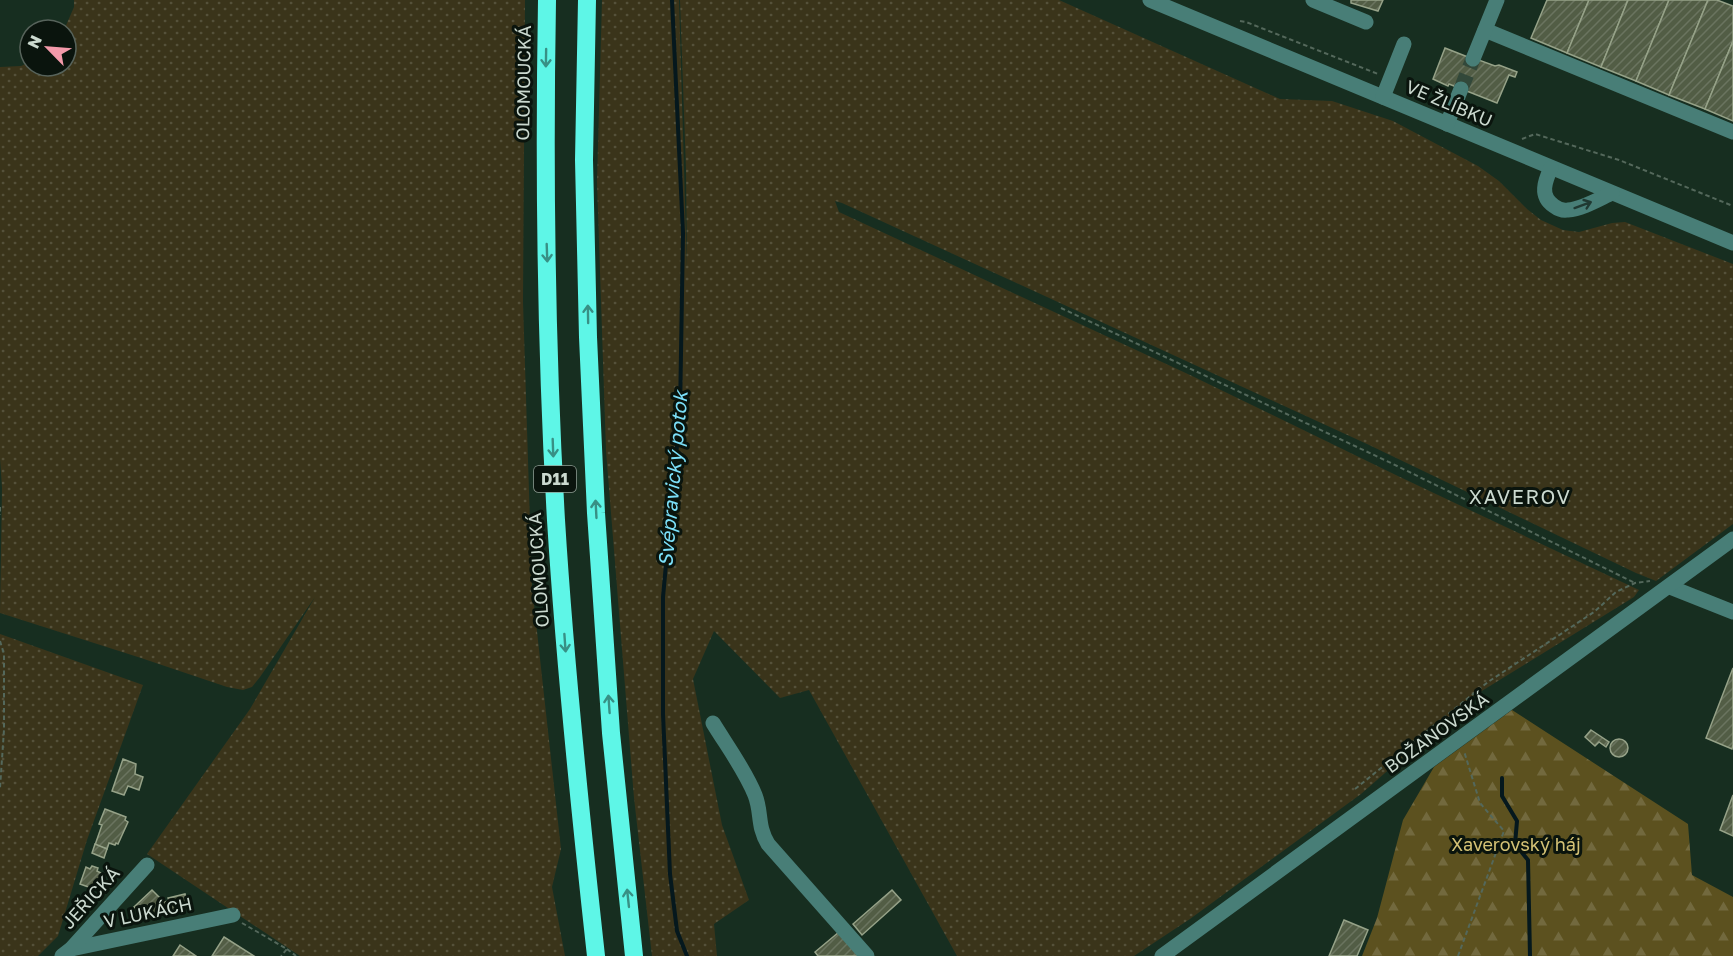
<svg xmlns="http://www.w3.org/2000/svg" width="1733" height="956" viewBox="0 0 1733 956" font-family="'Golos Text',sans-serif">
<defs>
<pattern id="grass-dots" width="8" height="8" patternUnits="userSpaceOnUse" patternTransform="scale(1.5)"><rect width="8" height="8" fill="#3a341a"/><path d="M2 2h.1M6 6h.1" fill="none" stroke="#55513a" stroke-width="1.8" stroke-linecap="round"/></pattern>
<pattern id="forest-firs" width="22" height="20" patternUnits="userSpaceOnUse" patternTransform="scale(1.5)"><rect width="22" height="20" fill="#5c511f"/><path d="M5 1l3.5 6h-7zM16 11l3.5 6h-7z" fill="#72693e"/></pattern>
<pattern id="building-hatch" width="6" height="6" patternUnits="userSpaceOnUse" patternTransform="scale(1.5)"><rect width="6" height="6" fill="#525d45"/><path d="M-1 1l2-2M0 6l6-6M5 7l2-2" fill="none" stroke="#6a745f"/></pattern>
</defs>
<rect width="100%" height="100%" fill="#172e20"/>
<!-- grass -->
<g fill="url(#grass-dots)">
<path d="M74,0h451l-2,302 9,284 29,263 -9,38 13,69h-265l-153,-102 103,-145 65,-112 -55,80 -8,10 -9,3 -16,-3 -86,-29 -141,-45 2,-125 -2,-30v-391l21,-1 9,-4v4h36v-36h-2l10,-23z"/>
<path d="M602,0h77l8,270 -1,-100 -6,-170h379l221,99 52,2 61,20 85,45 21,15 28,28 14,11 22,10 16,2 33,-9 13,-1 108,42v260l-77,57 -20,-8 -269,-129 -525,-241 -7,-2 4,11 351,163 210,102 239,113 -5,7 -162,100 -111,97 -171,125 -56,37h-177l-148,-266 -29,8 -66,-67 -21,48 29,146 27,75 -35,24 3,32h-65l-18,-158 -28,-347 -9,-269z"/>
<path d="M0,634l143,51 -56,155 -29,96 -20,20h-38z"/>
</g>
<!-- forest -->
<path fill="url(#forest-firs)" d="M1512,710l176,114 4,51 41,22v59h-371l15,-38 26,-98 31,-53z"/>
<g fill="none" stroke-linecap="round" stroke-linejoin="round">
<!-- stream -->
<g stroke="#05181d" stroke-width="4">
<path d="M672,0l11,233 -3,180 -17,184v117l7,160 7,57 10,25"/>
<path d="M1502,778v18l15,25 -2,23 13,16 2,96"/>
</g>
</g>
<!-- building -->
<g fill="url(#building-hatch)" stroke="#96a288" stroke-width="1.5">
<path d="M1351,0h32l-5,11 -27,-8z"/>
<path d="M1547,0h42l-22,53 -36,-15z"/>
<path d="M1589,0h39l-27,67 -34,-14z"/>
<path d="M1628,0h41l-33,81 -35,-14z"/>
<path d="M1669,0h39l-39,95 -33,-14z"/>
<path d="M1708,0h9l16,6v35l-28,68 -36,-14z"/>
<path d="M1733,41v80l-28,-12z"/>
<path d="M1445,48l33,13 1,-1 16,6 4,-1 18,7 -2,5 -6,-2 -12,28 -48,-19 -1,2 -15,-7z"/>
<path d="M1733,668v77l-1,4 -26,-11z"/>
<path d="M1591,730l18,12 -3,5 -7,-5 -4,4 -10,-9z"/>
<circle cx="1619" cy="748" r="9"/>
<path d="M123,759l13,5 -1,10 8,3 -4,13 -11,-4 -4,9 -12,-4z"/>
<path d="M1733,795v41l-13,-6z"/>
<path d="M105,809l21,8 -1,3 3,2 -10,22 -2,-1 -1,2 -6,-2 -2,6 -12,-4 7,-20 -3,-1z"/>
<path d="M95,844l12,5 -3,9 -12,-5z"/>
<path d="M92,866l6,2 -1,3 6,3 -6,16 -17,-6 6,-17 4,2z"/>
<path d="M152,890l12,12 5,-1 -1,-3 17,-4 3,13 -28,6 -2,3 -2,-2 -11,3 -11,-10z"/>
<path d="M892,890l9,10 -39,35 -9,-11z"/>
<path d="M1344,920l24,10 -11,26h-28z"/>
<path d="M839,932l20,24h-41l-3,-4z"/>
<path d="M224,937l30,19h-42z"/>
<path d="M180,945l16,11h-23z"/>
</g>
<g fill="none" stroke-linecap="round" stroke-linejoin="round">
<!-- minor-tunnel -->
<path stroke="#32483a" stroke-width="15" stroke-dasharray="15 8" stroke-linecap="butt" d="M1461,89l12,-30"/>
<!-- path -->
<g stroke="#54685b" stroke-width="2" stroke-dasharray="4.5 3" stroke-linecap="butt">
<path d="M1240,21l6,1 132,52"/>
<path d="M1522,139l13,-5 84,26 114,46"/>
<path d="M1061,308l330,155 244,120"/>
<path d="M0,507v8"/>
<path d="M0,641l4,13v76l-4,58"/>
<path d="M1355,789l133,-107 106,-70 22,-20 19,-9 15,-2"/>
<path d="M242,923l45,26 -6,7"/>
<path d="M287,949l9,7"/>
<path d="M1458,956l46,-125 -24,-28 -16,-52"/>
</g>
<!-- minor -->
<g stroke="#487e77" stroke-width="15">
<path d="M1150,0l583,243"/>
<path d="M1313,0l53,22"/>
<path d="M1485,30l248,102"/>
<path d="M1473,59l24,-59"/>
<path d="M1383,97l21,-53"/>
<path d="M1447,124l14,-35"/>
<path d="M1551,168c-6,13 -12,28 3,38 4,3 9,5 14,4 14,-1 31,-11 44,-17"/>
<path d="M1670,587l63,25"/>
<path d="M713,723c14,23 32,47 42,72 7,18 2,31 13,49l99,112"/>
<path d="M71,949l162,-34"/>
<path d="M62,956l9,-7 76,-84"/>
<path d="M1162,956l571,-417"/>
</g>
<!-- highway -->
<g stroke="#5ef6e7" stroke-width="18">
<path d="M547,0c-3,173 -1,347 9,520 9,146 24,291 40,436"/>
<path d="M587,0l-3,160 4,177 8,176 15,220 23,223"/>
</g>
</g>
<!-- one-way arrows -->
<defs><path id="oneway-shaft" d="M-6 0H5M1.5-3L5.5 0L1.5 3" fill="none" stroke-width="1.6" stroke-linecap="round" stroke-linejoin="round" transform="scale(1.5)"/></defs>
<g stroke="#389085">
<use href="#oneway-shaft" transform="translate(546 58) rotate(91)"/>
<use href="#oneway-shaft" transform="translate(547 253) rotate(88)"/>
<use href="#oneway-shaft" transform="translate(588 314) rotate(-91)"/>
<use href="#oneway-shaft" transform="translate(553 448) rotate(88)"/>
<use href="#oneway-shaft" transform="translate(596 509) rotate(-93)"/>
<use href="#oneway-shaft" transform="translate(565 643) rotate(86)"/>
<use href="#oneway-shaft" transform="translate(609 704) rotate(-94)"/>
<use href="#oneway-shaft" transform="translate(628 898) rotate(-96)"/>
</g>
<use stroke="#203932" href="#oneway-shaft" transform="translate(1583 205) rotate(-20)"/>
<g text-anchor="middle" stroke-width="6" stroke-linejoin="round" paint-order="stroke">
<!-- shield labels -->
<rect fill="#0a140d" stroke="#919e95" stroke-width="1.5" x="534" y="466" width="42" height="26" rx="4.5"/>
<g font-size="16" font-weight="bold" fill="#cbd9cf">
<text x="555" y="485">D11</text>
</g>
<!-- street labels -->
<g font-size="18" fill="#cbd9cf" stroke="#0a140d">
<text transform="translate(524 83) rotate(-89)" y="6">OLOMOUCKÁ</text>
<text transform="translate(1449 104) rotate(23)" y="6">VE ŽLÍBKU</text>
<text transform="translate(539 570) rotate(-94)" y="6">OLOMOUCKÁ</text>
<text transform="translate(1437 733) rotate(-36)" y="6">BOŽANOVSKÁ</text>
<text transform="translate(91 898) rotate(-48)" y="6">JEŘICKÁ</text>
<text transform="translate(148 913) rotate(-12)" y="6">V LUKÁCH</text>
</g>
<!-- park labels -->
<g font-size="18" fill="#d4c275" stroke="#0a140d">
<text x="1516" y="851">Xaverovský háj</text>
</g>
<!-- water labels -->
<g font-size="20" font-style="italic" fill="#7bdff8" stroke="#0a140d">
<text transform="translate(673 479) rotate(-85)" y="7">Svépravický potok</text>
</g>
<!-- neighbourhood labels -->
<g font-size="20" letter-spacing="1.5" fill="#cbd9cf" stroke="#0a140d">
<text x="1520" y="504">XAVEROV</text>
</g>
</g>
<!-- north arrow -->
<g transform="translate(48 48) rotate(295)"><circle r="28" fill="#0a140d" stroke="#57635b" stroke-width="1.5"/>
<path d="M0-4.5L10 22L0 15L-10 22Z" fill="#f39aaa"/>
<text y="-9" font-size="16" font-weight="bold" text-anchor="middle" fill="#cbd9cf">N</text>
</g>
</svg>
